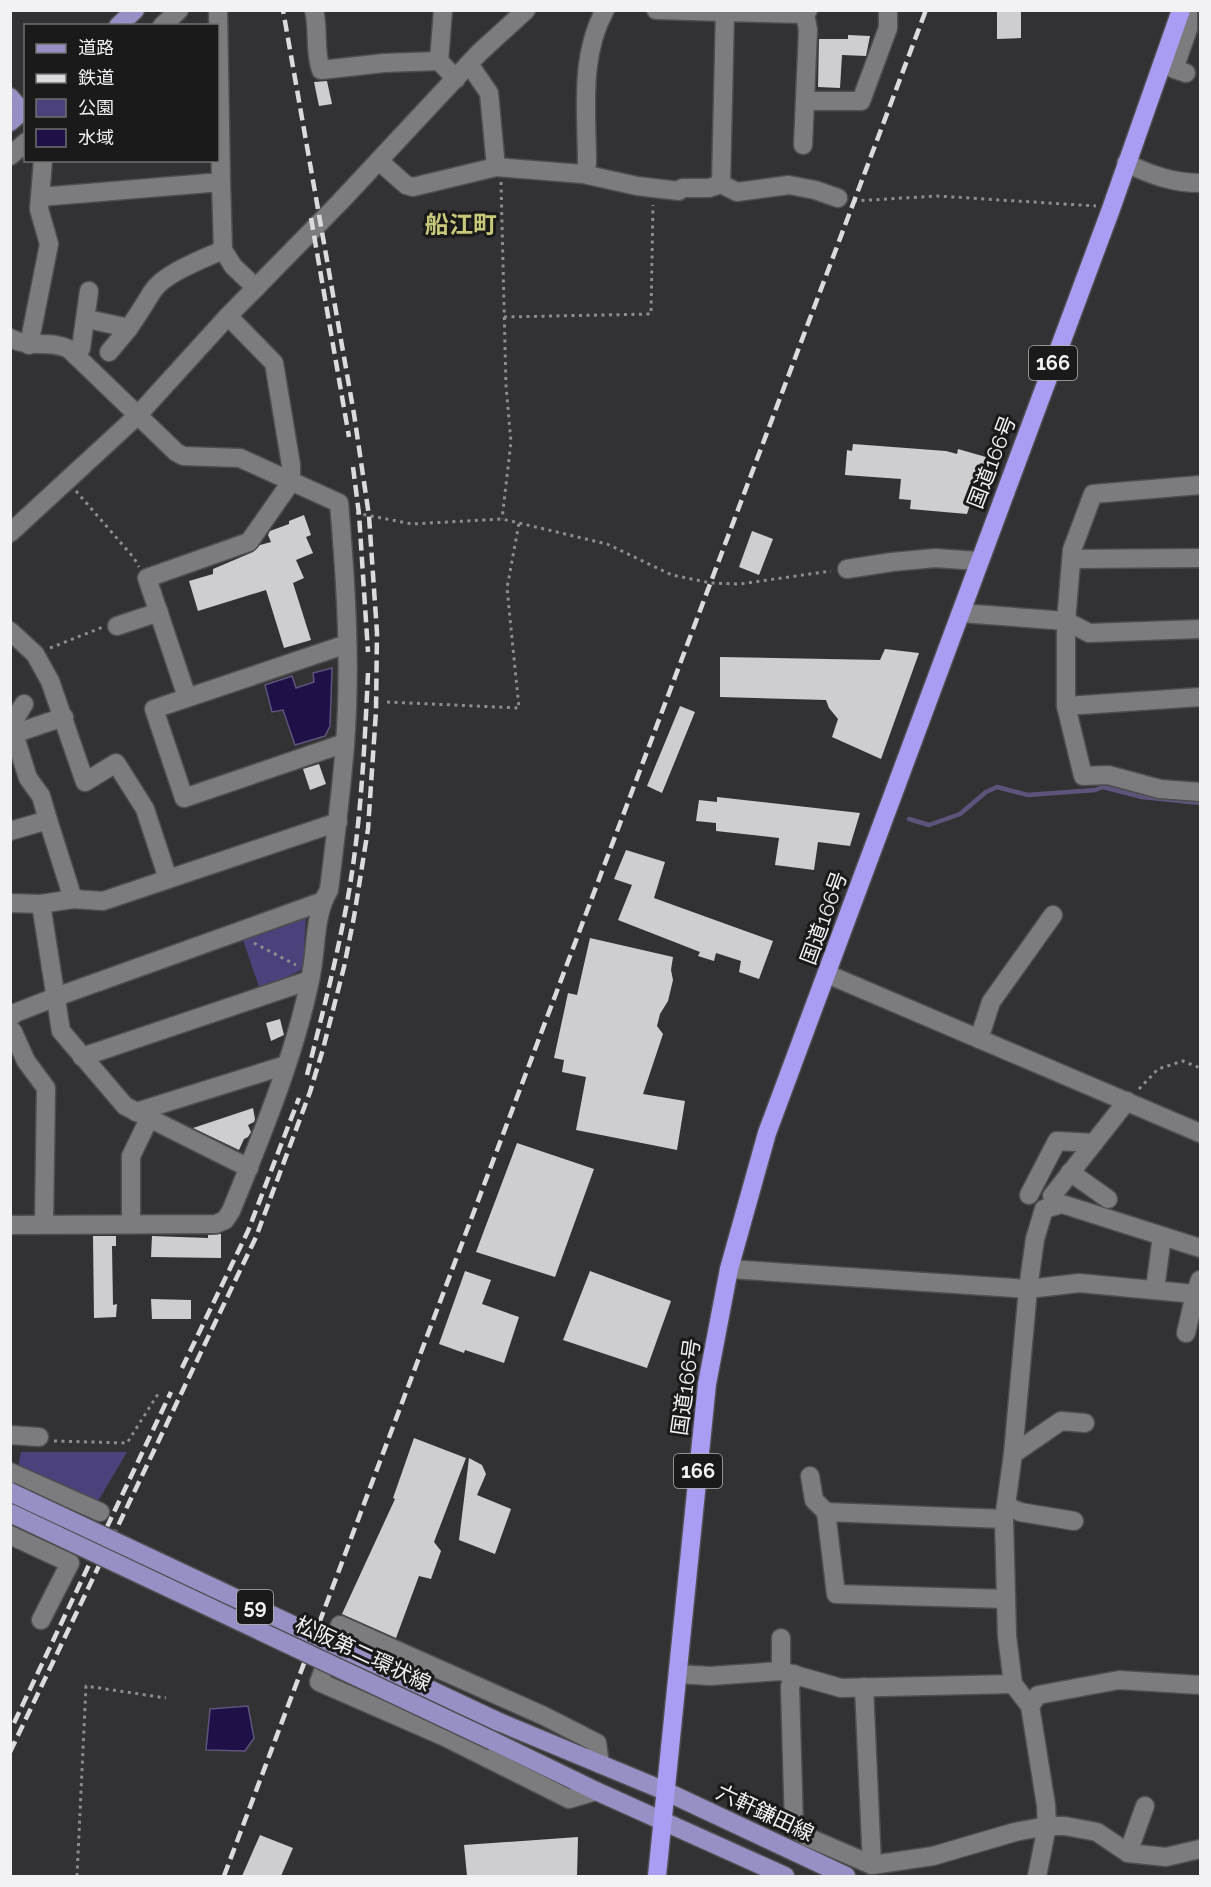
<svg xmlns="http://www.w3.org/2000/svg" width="1211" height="1887" viewBox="0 0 1211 1887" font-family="Raleway,'Noto Sans JP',sans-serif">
<rect width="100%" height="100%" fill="#323234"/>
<!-- green -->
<g fill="#4b427c">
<path d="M306,915l-3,54 -43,21 -18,-53z"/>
<path d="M21,1452h106l-29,49 -80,-34z"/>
</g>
<!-- water -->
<g fill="#1f1147" stroke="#5e547b" stroke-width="1.5">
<path d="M332,668l-2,58 -5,10 -30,9 -12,-35 -11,2 -7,-27 27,-9 4,12 18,-6 -1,-9z"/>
<path d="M248,1706l6,32 -9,13 -39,-1 4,-41z"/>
</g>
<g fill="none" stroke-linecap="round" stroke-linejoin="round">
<!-- stream -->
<path stroke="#5e547b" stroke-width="4.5" d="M909,819l20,6 31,-11 26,-22 11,-5 31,8 67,-5 8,-3 39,10 58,6"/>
</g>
<!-- building -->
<g fill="#cecdd0">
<path d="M997,10h24v28l-24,1z"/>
<path d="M848,35l22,1 -4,20 -24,-1 -2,33 -22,-1 1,-48h29z"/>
<path d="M327,81l5,23 -13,2 -5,-24z"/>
<path d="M853,444l93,7 11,3 1,-5 28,8 -19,57 -57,-5 1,-9 -12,-1 2,-20 -56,-4 2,-25 5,1z"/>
<path d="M304,515l7,20 -5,2 7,16 -17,7 8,18 -11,5 18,57 -27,8 -18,-58 -68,21 -9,-30 24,-7v-5l40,-17 7,-7 11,-3 -3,-7 2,-4 19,-7v-3z"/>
<path d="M752,531l21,8 -14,36 -20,-8z"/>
<path d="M885,649l34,4 -38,106 -49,-22 6,-18 -9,-11 -3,-8 -106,-3v-40l160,3z"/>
<path d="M680,706l15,6 -33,81 -15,-7z"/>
<path d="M319,764l7,20 -16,6 -7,-21z"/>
<path d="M717,797l143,16 -10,33 -32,-4 -4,28 -39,-5 4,-27 -63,-7v-8l-20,-2 3,-21 18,2z"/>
<path d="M626,850l39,12 -11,36 119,43 -14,38 -20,-7 2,-11 -25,-8 -2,8 -16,-5 2,-4 -82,-32 14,-35 -18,-6z"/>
<path d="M590,938l83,19 -2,13 2,10 -5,21 -8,13 -3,12 6,8 -20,60 42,7 -8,49 -101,-20 10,-53 -24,-5 2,-12 -10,-2 14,-65 9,2z"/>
<path d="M280,1019l4,16 -13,6 -5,-18z"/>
<path d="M253,1108l2,11 -1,3 -6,3 3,7 -3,5 -4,2 -5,11 -46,-22z"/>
<path d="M517,1143l77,26 -39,108 -79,-25z"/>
<path d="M221,1234v24l-70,-1 1,-21 56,2v-3z"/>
<path d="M93,1236h23v10h-4l1,59 4,-1 -1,13 -22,1z"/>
<path d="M465,1271l26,9 -9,24 37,13 -15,46 -39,-13 -1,3 -25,-9z"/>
<path d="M590,1271l81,30 -24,67 -84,-28z"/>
<path d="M151,1299l40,1v19h-39z"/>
<path d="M414,1438l52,20 -32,84 7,9 -10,28 -12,-3 -23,62 -54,-24 53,-115 -2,-1z"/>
<path d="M469,1458l13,7 4,9 -9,21 34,14 -16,45 -36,-14z"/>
<path d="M260,1835l33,13 -12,28h-39z"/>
<path d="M578,1837l-1,39h-110l-3,-31z"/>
</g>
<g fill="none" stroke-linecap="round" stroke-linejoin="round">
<!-- minor casing -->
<g stroke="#4e4e50" stroke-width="21">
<g id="minor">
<path d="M314,10c5,20 0,40 7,60l63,-7 55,-2 17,18"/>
<path d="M656,10l69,2"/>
<path d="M162,26l17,-16"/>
<path d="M439,61l4,-51"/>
<path d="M469,64l20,29 7,74"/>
<path d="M1186,73l-12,-4 14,-40v-19"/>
<path d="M805,101h56l27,-73v-18"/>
<path d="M803,145l5,-115 -3,-16"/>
<path d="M10,156l16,-14"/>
<path d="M43,160l-3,37 181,-15 -3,-172"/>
<path d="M379,161l27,24 7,2 83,-20 87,7 54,12 42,5 3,-3h27l12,-4 16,8 52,-7 26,5 23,8"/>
<path d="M1126,163c25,12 47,20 74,20"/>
<path d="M587,164c0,-51 -8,-107 18,-154"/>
<path d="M721,184l4,-172 80,2 3,-4"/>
<path d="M223,250l10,16 23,22"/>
<path d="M87,319l42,9c8,-12 16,-24 23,-36 12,-19 51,-33 71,-42l-2,-68"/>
<path d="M10,338c21,11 38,1 59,11l107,103 7,4 57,2 99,45c7,80 12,161 6,242 -4,48 -10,97 -16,145 -16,26 -12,61 -19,90 -16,78 -49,157 -79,231l-6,9 -9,4 -206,1"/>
<path d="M29,345l20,-101 -10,-35 1,-12"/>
<path d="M109,352l20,-24"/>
<path d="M76,356l5,-8 8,-57"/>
<path d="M1200,485l-107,9 -21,56 -6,71v85l17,70 25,-1 52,14 40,3"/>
<path d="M10,533l128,-118 90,-99 112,-114 139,-149 47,-43"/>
<path d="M1072,559l128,-1"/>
<path d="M847,569l45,-7 43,-4 43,3"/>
<path d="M961,613l105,8 23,12 111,-4"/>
<path d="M117,626l42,-14"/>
<path d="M10,631l25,23 15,27 35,101 31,-19 29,46 23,70"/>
<path d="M187,697l-40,-119 102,-36 42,-60v-17l-17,-102 -46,-47"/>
<path d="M24,704l-11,18 1,12 14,44 13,18 7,24"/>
<path d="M1066,706l134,-9"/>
<path d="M10,735l54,-18"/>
<path d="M345,743l-161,55 -30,-89 193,-65"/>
<path d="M10,831l38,-11 25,79"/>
<path d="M10,903l31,1 32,-5 30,2 235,-79"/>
<path d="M41,904l20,127 64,75 124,62"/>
<path d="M827,974l373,159"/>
<path d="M10,1018l5,-5 41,-16 265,-95"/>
<path d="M10,1032h3l13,29 20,27 -2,135"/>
<path d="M979,1039l12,-37 62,-87"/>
<path d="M82,1057l228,-77"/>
<path d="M136,1112l150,-47"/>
<path d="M1070,1172l38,27"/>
<path d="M1029,1195l28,-54 37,2"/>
<path d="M1052,1196l75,-95"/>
<path d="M131,1223v-67l18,-37"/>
<path d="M729,1269l299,20 51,-6 116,11 5,-14"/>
<path d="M1155,1289l7,-53"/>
<path d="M1186,1333l9,-39"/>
<path d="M10,1435l29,2"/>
<path d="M1013,1454l48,-33 24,2"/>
<path d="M10,1472l90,40"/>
<path d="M810,1476l4,24 12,12 10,82 170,5"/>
<path d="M1006,1506l14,6 54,9"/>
<path d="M826,1512l178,7"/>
<path d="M10,1535l60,28 -29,57"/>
<path d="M781,1638v33"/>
<path d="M678,1674l32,2 71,-5 60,17 172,-4"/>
<path d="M794,1674l-4,13 4,140 13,10 65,28 61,-9 82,-24 32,-6h18l32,6 31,21 38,4 34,-8"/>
<path d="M864,1687l8,178"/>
<path d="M1030,1706l8,-11 81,-15 81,5"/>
<path d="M596,1791l-27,8 -124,-62 -126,-55 21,-57 204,91 53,27 3,21"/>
<path d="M1128,1853l17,-47"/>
<path d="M1037,1876l10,-50 -1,-21 -16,-99 -17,-22 -6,-48 -3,-117 9,-65 15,-165 7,-50 9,-30 18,-5 138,44"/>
</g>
</g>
<!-- major casing -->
<g stroke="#4e4e50" stroke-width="21">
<g id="major">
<path d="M118,26l17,-16"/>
<path d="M10,97l12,14"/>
<path d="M10,122l16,-14"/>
<path d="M499,1722l166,69 181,85"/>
<path d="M493,1741l103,50 189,85"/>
</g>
</g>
<!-- highway casing -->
<g stroke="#4e4e50" stroke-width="21">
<path id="highway" d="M657,1876l50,-492 22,-115 38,-136 344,-924 70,-199"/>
</g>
<!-- path -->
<g stroke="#8d8d8f" stroke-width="3" stroke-dasharray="3 4.5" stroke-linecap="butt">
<path d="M501,182l5,204 5,56 -9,77"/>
<path d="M854,201l83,-5 159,10"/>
<path d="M504,317l147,-3 2,-109"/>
<path d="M76,491l58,67 5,9"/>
<path d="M356,513l56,11 90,-5 105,25 65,31 39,8 29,1 91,-13"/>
<path d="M50,648l53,-21"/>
<path d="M387,702l132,6 -12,-120 12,-65"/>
<path d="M254,943l42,22"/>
<path d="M1139,1089l19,-20 25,-8 17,7"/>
<path d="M54,1441l73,2 31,-49"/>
<path d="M77,1876l9,-190 80,12"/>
</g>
<!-- minor -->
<use href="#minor" stroke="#7c7c7e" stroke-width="18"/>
<!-- major -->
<use href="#major" stroke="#9690c4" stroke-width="18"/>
<!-- highway -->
<use href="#highway" stroke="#a89df3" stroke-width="18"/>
<!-- rail -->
<g stroke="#dbdbdd" stroke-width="4.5" stroke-dasharray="12 6" stroke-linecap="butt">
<path d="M311,218l38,219"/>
<path d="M353,467l6,47 9,138"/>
<path d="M307,1075c12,-48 25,-97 35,-147 18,-84 22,-169 26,-255"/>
<path d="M182,1368l66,-137 51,-133"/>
<path d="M14,1723l157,-331"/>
<path d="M10,1752l246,-515 54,-145 13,-43 21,-82 10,-50 14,-88 8,-118 1,-78 -8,-117 -15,-102 -71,-404"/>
<path d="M224,1876l702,-1866"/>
</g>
<!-- major-bridge casing -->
<g stroke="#4e4e50" stroke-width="21" stroke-linecap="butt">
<g id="major-bridge">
<path d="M10,1492l489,230"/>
<path d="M10,1513l483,228"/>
</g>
</g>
<!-- major-bridge -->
<use href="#major-bridge" stroke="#9690c4" stroke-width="18"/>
</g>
<g text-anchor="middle" stroke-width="6" stroke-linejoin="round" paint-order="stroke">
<!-- shield labels -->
<g fill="#1a1a1b" stroke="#b1b1b3" stroke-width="1.5">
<rect x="1029" y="346" width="48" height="34" rx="4.5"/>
<rect x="674" y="1454" width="48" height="34" rx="4.5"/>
<rect x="237" y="1590" width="36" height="34" rx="4.5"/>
</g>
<g font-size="20" font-weight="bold" fill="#f2f2f4">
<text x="1053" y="370">166</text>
<text x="698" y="1478">166</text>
<text x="255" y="1614">59</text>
</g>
<!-- street labels -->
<g font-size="21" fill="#f2f2f4" stroke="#1a1a1b">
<text transform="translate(992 462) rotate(-69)" y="7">国道166号</text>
<text transform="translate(824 918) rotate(-70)" y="7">国道166号</text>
<text transform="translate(686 1387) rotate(-82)" y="7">国道166号</text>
<text transform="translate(363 1654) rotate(25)" y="7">松阪第二環状線</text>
<text transform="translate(765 1813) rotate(25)" y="7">六軒鎌田線</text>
</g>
<!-- quarter labels -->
<g font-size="24" font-weight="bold" fill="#c8c87a" stroke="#1a1a1b">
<text x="461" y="233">船江町</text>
</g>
</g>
<!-- border -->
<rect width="1211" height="1887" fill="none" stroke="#f2f2f4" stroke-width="24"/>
<!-- legend -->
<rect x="24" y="24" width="195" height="138" fill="#1a1a1b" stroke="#707072" stroke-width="1.5"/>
<rect x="36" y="44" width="30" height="9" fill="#9690c4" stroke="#707072" stroke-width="1.5"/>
<text x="78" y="54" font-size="18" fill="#f2f2f4">道路</text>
<rect x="36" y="74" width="30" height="9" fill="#dbdbdd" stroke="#707072" stroke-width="1.5"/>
<text x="78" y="84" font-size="18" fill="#f2f2f4">鉄道</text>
<rect x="36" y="99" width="30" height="18" fill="#4b427c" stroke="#707072" stroke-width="1.5"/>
<text x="78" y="114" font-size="18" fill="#f2f2f4">公園</text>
<rect x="36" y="129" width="30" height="18" fill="#1f1147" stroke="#707072" stroke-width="1.5"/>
<text x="78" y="144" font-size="18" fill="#f2f2f4">水域</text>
</svg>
